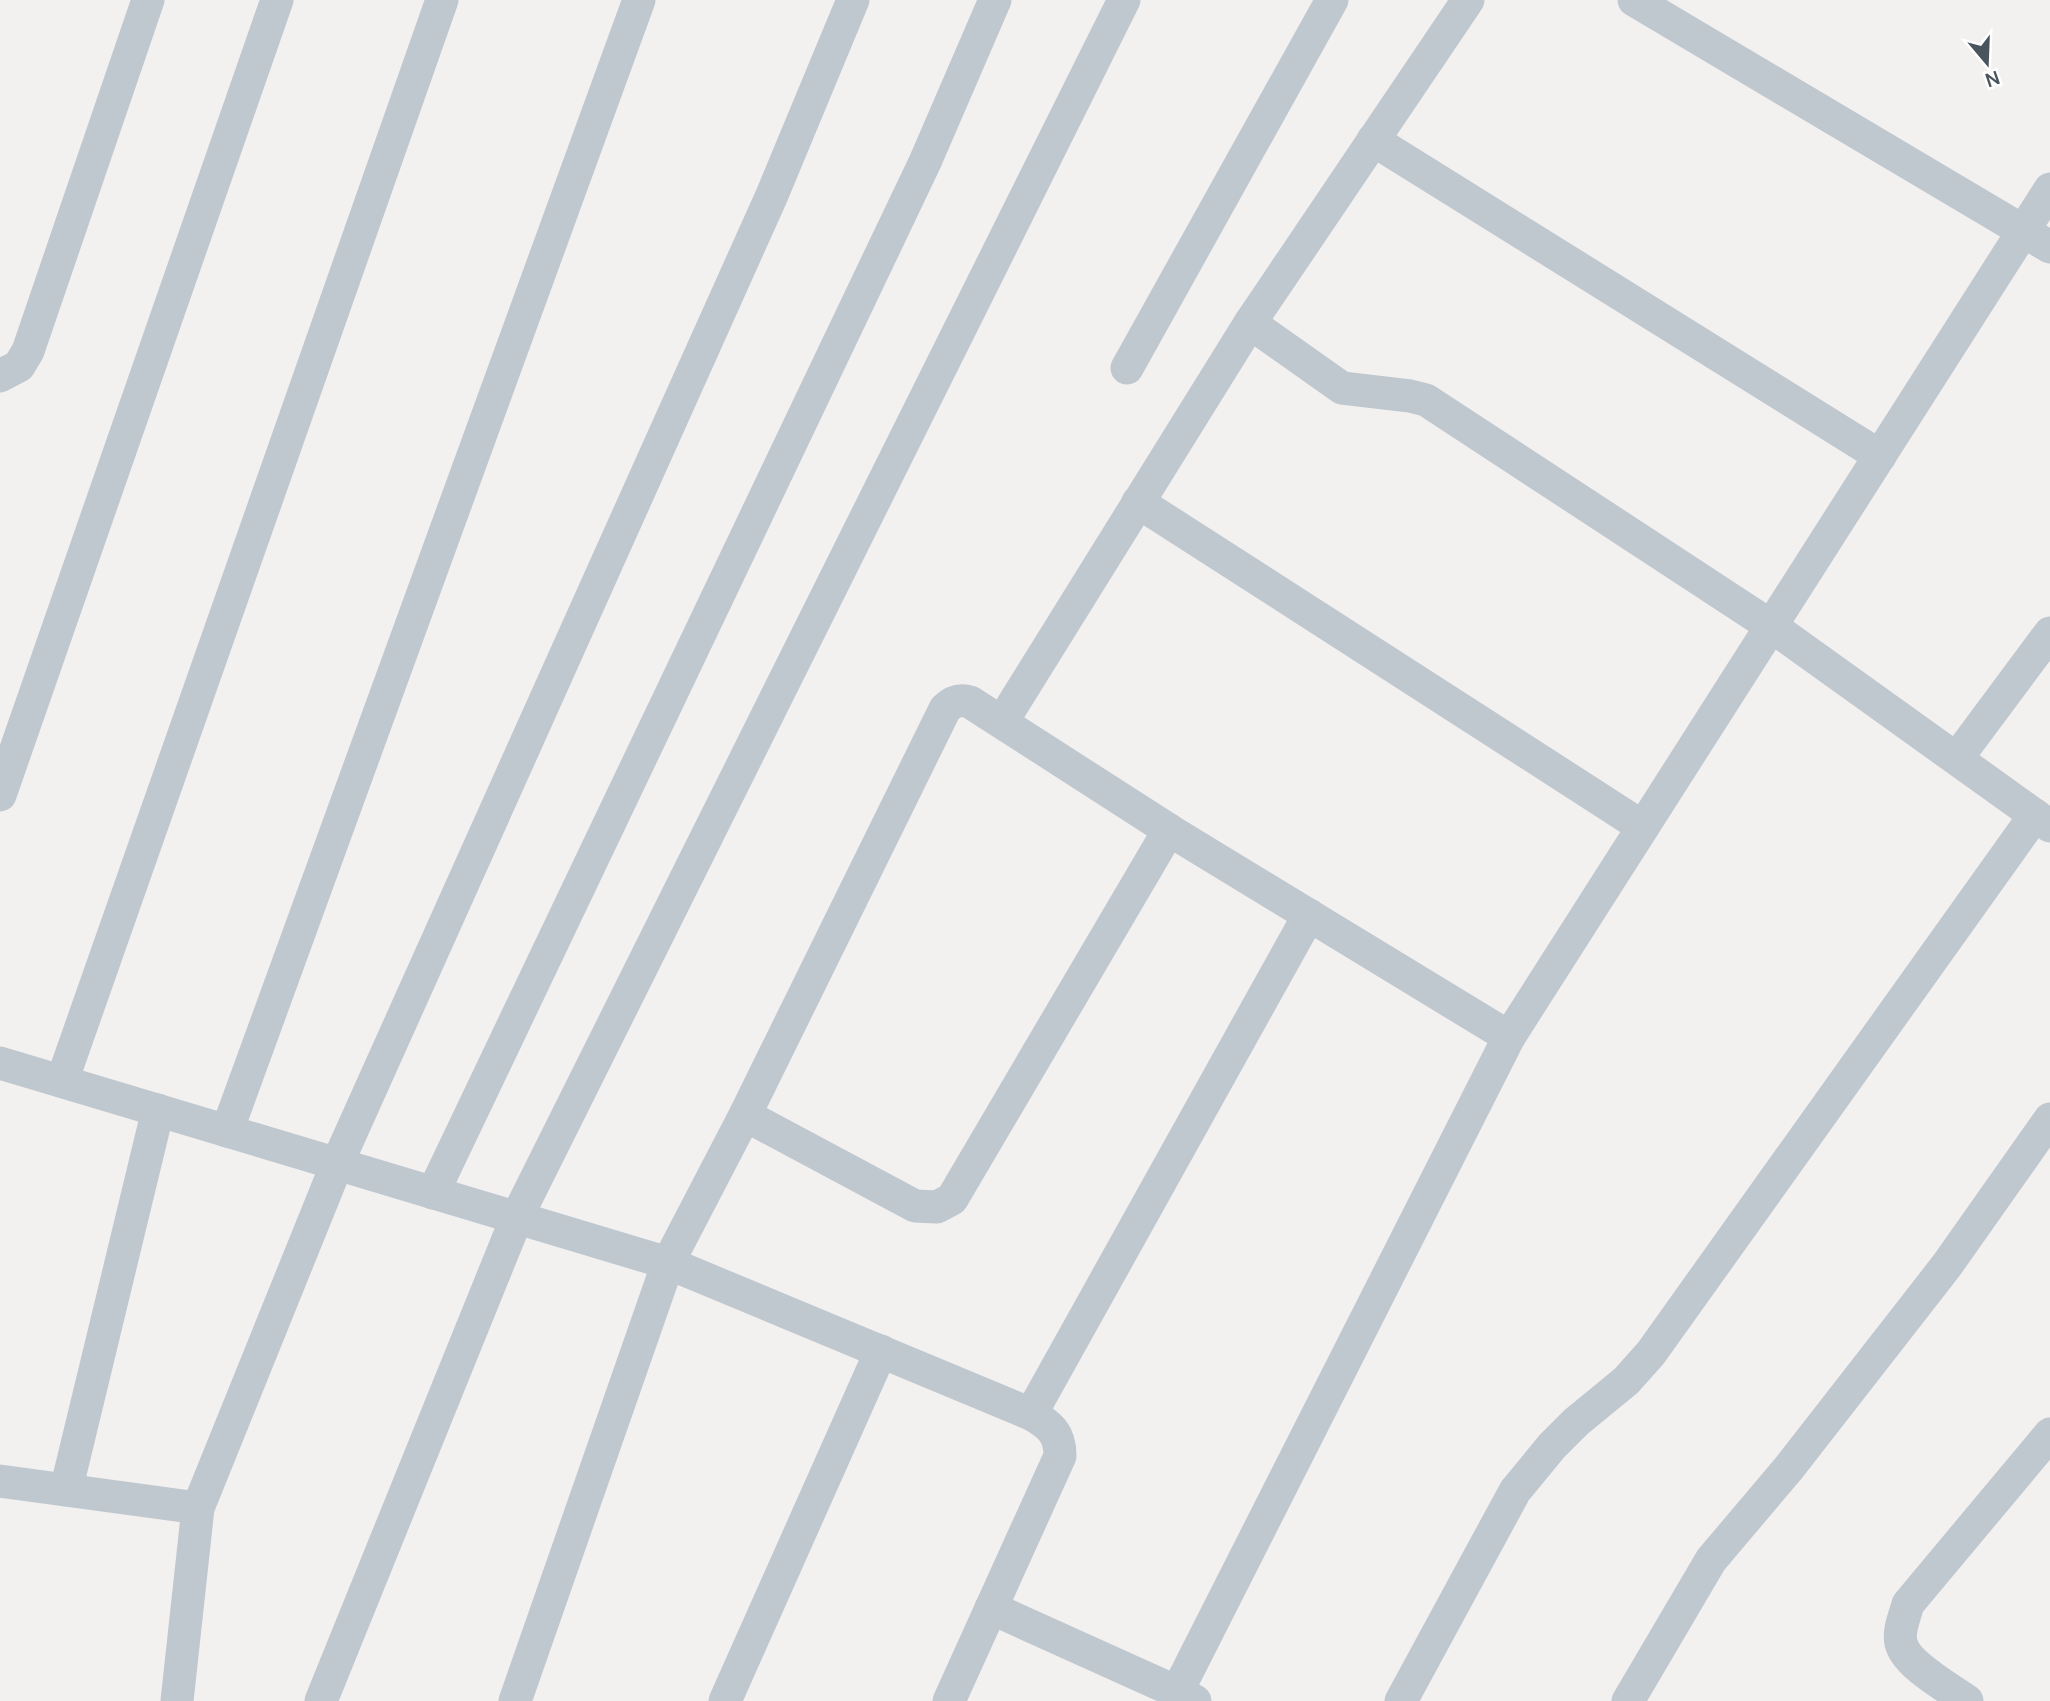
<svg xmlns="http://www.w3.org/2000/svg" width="2050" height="1701" viewBox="0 0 2050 1701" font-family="Manrope,sans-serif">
<rect width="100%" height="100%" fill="#f3f0f0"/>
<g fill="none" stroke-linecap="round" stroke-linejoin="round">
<!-- minor -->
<g stroke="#bfc8cf" stroke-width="33">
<path d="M1468,0l-218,323 92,65 68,8 16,4 345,226 279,200"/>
<path d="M1634,0l416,247"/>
<path d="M1373,140l507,316"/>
<path d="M1127,368l205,-368"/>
<path d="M0,376l19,-10 9,-15 120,-351"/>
<path d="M1138,502l505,325"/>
<path d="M1002,722l248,-399"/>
<path d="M1957,758l93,-125"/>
<path d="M0,795l277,-795"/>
<path d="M0,1063l668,200 363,151 278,-499"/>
<path d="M62,1081l380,-1081"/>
<path d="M745,1115l170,91 22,1 15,-8 217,-369"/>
<path d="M227,1131l412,-1131"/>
<path d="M433,1193l492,-1031 70,-162"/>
<path d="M0,1481l198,27"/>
<path d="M66,1490l92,-380"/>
<path d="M991,1608l186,84"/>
<path d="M177,1701l21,-193 139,-344 435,-969 81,-195"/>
<path d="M321,1701l196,-484 607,-1217"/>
<path d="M515,1701l153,-438 77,-148 200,-406c8,-8 15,-10 25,-7l199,128 340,207"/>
<path d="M725,1701l156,-350"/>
<path d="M949,1701l111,-245c0,-23 -10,-31 -29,-42"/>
<path d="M1195,1701l-18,-9 332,-655 541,-848"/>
<path d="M1401,1701l114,-210 37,-45 24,-24 50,-41 25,-28 384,-538"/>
<path d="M1628,1701l83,-141 77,-91 159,-204 103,-146"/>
<path d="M1967,1701c-18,-13 -61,-36 -66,-58 -3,-13 4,-27 7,-39l142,-170"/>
</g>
</g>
<!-- north arrow -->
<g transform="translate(1987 63) rotate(161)" stroke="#ffffff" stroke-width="5" paint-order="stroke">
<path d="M0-5L12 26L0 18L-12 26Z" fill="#49545d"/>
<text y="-10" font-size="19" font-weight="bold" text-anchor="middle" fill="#49545d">N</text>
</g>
</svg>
